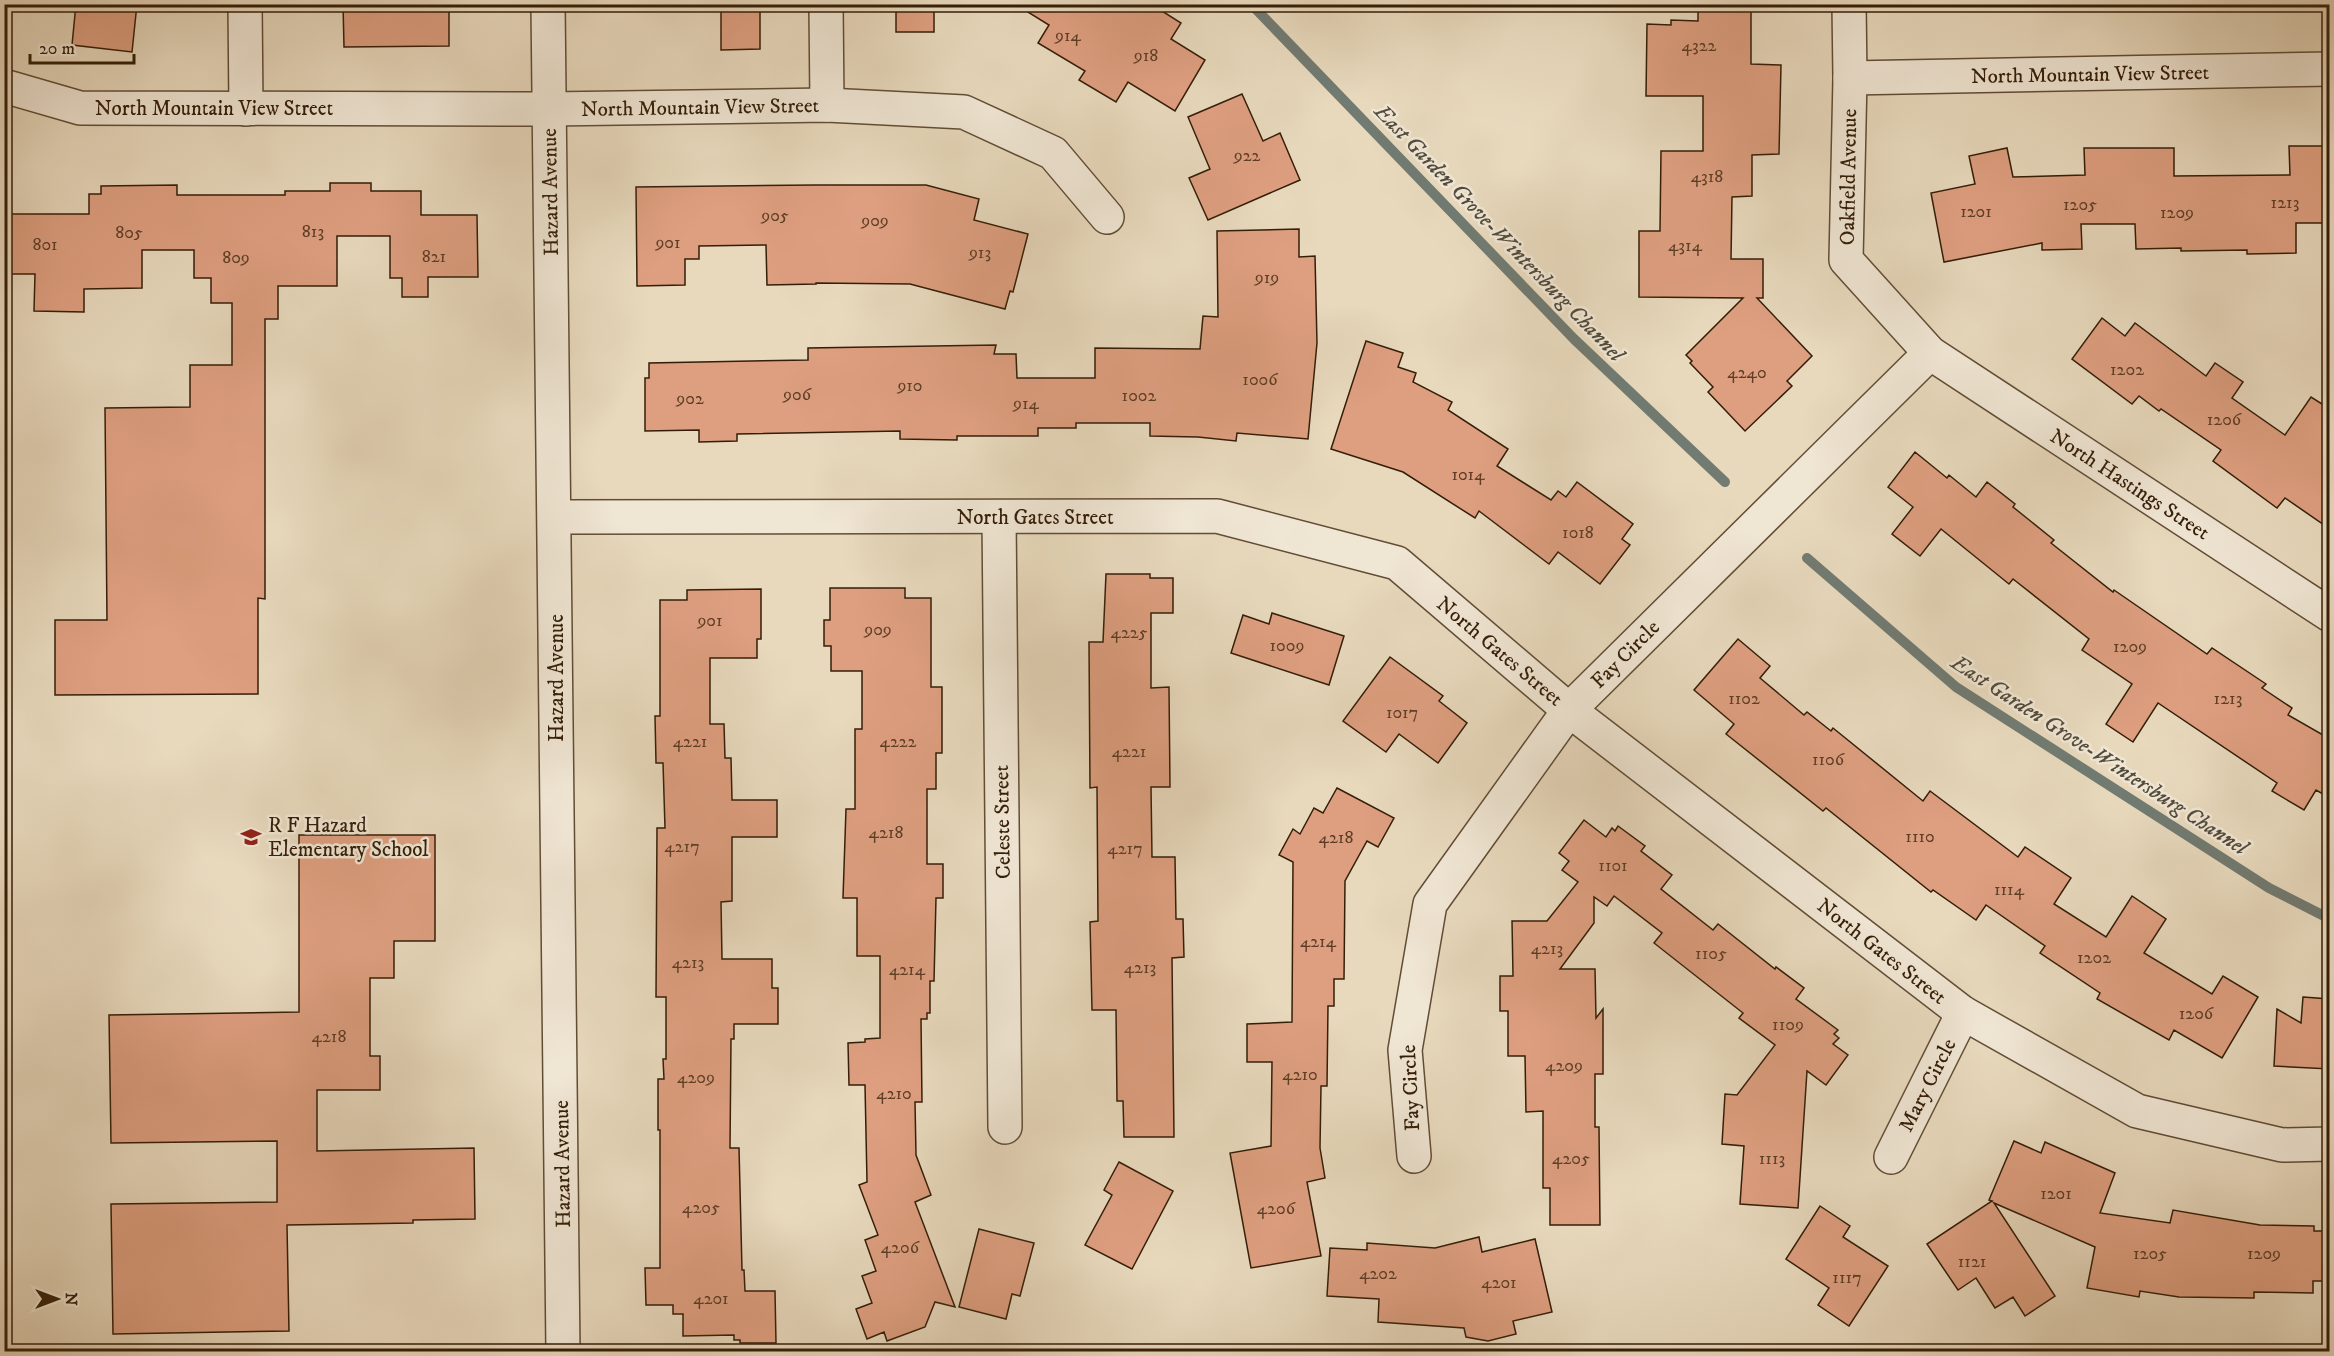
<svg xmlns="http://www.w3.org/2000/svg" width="2334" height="1356" viewBox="0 0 2334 1356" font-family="'IM FELL DW Pica',serif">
<rect width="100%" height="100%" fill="#e8d9bd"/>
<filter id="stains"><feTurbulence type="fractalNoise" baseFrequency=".00333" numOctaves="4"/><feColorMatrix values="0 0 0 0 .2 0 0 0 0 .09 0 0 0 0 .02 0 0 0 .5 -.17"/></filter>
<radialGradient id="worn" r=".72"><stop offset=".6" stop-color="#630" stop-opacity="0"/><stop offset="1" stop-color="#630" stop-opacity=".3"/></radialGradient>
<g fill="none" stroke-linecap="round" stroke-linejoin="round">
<!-- stream -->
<g stroke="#717b72" stroke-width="10">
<path d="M1251,4l323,335 151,143"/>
<path d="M1807,558l149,129 313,201 61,31"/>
</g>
</g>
<!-- building -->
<g fill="#de9f80" stroke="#341e08" stroke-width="1.5">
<path d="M76,4h61l-5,48 -60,-7z"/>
<path d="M343,4h106v42l-105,1z"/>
<path d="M721,4h39v45l-39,1z"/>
<rect x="896" y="4" width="38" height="28"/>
<path d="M1015,4h136l30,19 -10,16 34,21 -30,51 -47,-29 -12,20 -37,-22 6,-9 -47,-28 11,-18z"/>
<path d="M1698,4h53v60l30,1 -2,89 -27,1v41l-20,1 -1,62h32v39h-6l55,58 -25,25 5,5 -47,45 -37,-39 5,-5 -23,-24 2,-2 -6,-6 57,-57 -104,-1v-66h21l1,-80h42v-55h-57l1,-72 24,1v-5l27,1z"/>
<path d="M1242,94l21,47 17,-8 20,47 -92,40 -19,-42 21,-9 -22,-52z"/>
<path d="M2289,146h40l1,36h-7l2,41h-29v30l-49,1v-4l-66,1v-3l-45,1 -1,-25h-54l1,25 -40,1v-7l-98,19 -13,-69 44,-9 -6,-28 38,-8 6,29 72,-2 -1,-27h90v28l116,-1z"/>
<path d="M330,183h41v8h50v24h56l1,62h-50v20h-26v-19h-12v-42h-53v50h-59v33h-13v280l-7,-1v96l-203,1v-75h52l-2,-212 85,-1v-42h42v-62h-21v-25h-17v-28h-52v38l-58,1v23l-50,-1 1,-37h-31v-60h85v-20h12v-8l76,-1v10h108v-4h45z"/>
<path d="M816,185h110l53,14 -5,21 54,14 -15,58 -3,-1 -5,18 -95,-25 -94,-1v1l-49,1 -1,-40 -67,1v13h-14v26l-48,1 -1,-99z"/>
<path d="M1299,229v28l16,-1 2,87 -9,96 -71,-6 -1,8 -38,-4 -48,-1v-13h-74v5h-38v8h-81v4l-57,-1v-8l-163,3v7l-38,1v-12l-54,1v-53h4v-15l159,-3v-12l188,-3 -2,9h22l1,24h78v-30l105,1 3,-33 15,1 -1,-86z"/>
<path d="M2102,318l23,18 10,-13 71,53 9,-13 28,19 -11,16 53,37 26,-38 19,12v120l-45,-31 -8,10 -64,-47 8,-11 -60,-41 -2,2 -20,-15 -7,8 -60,-45z"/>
<path d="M1366,341l37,12 -5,14 18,6 -3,9 39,20 -4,8 60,39 -11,17 54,34 7,-9 8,6 11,-15 56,42 -11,15 8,6 -30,39 -42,-32 -9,12 -70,-53 -4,7 -72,-46 -72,-23z"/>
<path d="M1915,452l32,26 2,-3 27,22 11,-15 28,22 -2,3 41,33 -3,3 62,49 1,-2 93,64 5,-6 54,36 -4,4 30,20 -4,7 42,24v59l-14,-8 -12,20 -32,-19 5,-8 -119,-80 -25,39 -27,-18 26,-40 -50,-34 7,-11 -76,-60 -4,5 -68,-55 -21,27 -28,-22 21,-27 -25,-20z"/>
<path d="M1106,574h44v4h23v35h-22v75l18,-1 1,100h-19l1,70h23l1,62h7l1,38 -12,1 2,179h-50l-1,-36h-6l-1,-91h-24l-2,-88 8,-1 -1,-134 -7,1 -1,-146h14z"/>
<path d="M830,588h75v10h26v89h11v66h-6v36h-9v75h16v34h-7l-2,83h-4v32h-3v6h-6l1,83h-7l1,53 15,40 -16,7 40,105 -20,-5 -10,25 -38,14 -3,-9 -17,7 -11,-30 16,-6 -10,-27 14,-5 -11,-31 13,-5 -19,-50 8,-3 -2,-97h-16l-1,-42 17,-1v-3l15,-1v-82h-23v-58h-14l3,-89h9v-80h7v-58h-31v-25h-7v-26h6z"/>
<path d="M761,589v50h-4v19h-47v66h14l1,34h6l1,42h45v37h-45v64l-11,1 1,57h50v29h6v36h-44v15h-3l-1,109h9l3,122h2l1,21h30l1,52h-36v-3h-6v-5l-51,1v-22h-10v-9h-27l-1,-37h15v-138h-2v-51h6l-1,-20h3v-62h-10l1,-169h8l-2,-65h-7l-1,-47h5v-116h27v-10z"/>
<path d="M1272,613l72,23 -15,49 -98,-32 12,-38 26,9z"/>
<path d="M1738,639l32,27 -10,12 44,37 3,-3 24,19 2,-3 90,73 7,-10 88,66 7,-10 46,31 -17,26 52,33 26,-41 34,23 -22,34 68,41 11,-18 35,21 -36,61 -48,-28 -5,10 -72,-41 3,-6 -60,-40 5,-7 -59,-41 -10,15 -43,-30 -2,2 -105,-84 -3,3 -97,-77 8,-10 -40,-34z"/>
<path d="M1390,657l53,39 -4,5 28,22 -29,40 -39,-29 -13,18 -43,-31z"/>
<path d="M1337,788l57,30 -16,29 -11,-6 -22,40 -1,98h-10v27h-6l-1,80h-6l-1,62 5,30 -18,4 14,74 -70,12 -21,-115 41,-7 1,-84h-25v-38l45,-2 1,-160 -14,-7 14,-26 7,5 14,-26 9,5z"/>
<path d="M1584,820l22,17 6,-9 3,3 3,-5 27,20 -4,5 31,24 -11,14 52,41 5,-6 57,45 1,-2 28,21 -8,11 42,31 -4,4 5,4 -6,6 15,11 -22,30 -19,-14 -9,137 -58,-4 4,-58 -22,-2 3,-50 12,1 38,-50 -36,-27 4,-5 -89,-70 8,-10 -48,-37 -7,10 -13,-9v26l-34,46h35l1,49 7,-9v65h-8v53h4l1,98h-50v-37h-7v-77l-17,1 -1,-56h-17v-45h-8v-35h13l-1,-55h35l31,-39 -16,-12 7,-9 -10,-8z"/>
<path d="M299,835h136v106h-41v37h-24v78h10v34h-63v61l157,-3 1,71 -62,1v3l-126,2 2,106 -176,3 -2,-130 166,-2v-61l-166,2 -2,-128 190,-3z"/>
<path d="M2303,997l27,2v70l-56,-3 3,-57 24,14z"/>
<path d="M2014,1141l27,12 4,-11 70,31 -15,40 70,10 3,-13 87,15 54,1v5h16v50h-17v12l-59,-1v6l-75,-1 -39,-6 -1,6 -52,-9 8,-41 -101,-44 61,93 -30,20 -12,-19 -18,11 -19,-30 -18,12 -31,-46 65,-43 -3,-1z"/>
<path d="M1119,1162l54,29 -41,78 -47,-24 27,-50 -8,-5z"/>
<path d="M1820,1206l30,20 -7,11 45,29 -39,60 -31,-21 11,-17 -43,-29z"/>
<path d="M979,1229l55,14 -14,53 -8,-2 -6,25 -47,-12z"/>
<path d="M1479,1237l3,15 53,-13 17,73 -39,9 3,13 -28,7 -22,-4 -2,-9 -86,-6 1,-23 -52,-3 3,-48 37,2v-7l68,5z"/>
</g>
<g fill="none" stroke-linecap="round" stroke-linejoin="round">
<!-- minor casing -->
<g stroke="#614d35" stroke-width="36">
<g id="minor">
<path d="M245,4l1,105"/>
<path d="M826,4l1,101"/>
<path d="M1849,4l1,74 -4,182 84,93 400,262"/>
<path d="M1850,78l480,-9"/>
<path d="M4,86l76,22 469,1 278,-4 137,7 89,41 54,64"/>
<path d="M555,517l662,-1 180,47 172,147 394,303 174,98 145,34 48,-1"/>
<path d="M999,517l6,610"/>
<path d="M1414,1156l-9,-106 25,-146 139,-194 361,-357"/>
<path d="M1891,1157l72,-144"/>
</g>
</g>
<!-- tertiary casing -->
<g stroke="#614d35" stroke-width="36">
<path id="tertiary" d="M548,4l15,1348"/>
</g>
<!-- minor -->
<use href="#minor" stroke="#f0e6d4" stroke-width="33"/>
<!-- tertiary -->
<use href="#tertiary" stroke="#f0e6d4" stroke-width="33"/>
</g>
<!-- icons -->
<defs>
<g id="school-bare" transform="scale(1.62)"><path d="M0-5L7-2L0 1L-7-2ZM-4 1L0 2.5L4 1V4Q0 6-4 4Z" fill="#8f2418" stroke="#f0e6d4" stroke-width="2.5" paint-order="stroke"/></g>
</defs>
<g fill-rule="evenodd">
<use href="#school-bare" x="251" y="837"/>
</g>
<g text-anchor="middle" stroke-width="5" stroke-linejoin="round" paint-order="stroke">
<!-- number labels -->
<g font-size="18" fill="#5e3e26">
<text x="1068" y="41">914</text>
<text x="1699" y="51">4322</text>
<text x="1146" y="61">918</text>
<text x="1247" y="161">922</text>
<text x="1707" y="182">4318</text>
<text x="2285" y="208">1213</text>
<text x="2080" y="210">1205</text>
<text x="1976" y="217">1201</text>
<text x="2177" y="218">1209</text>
<text x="775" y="221">905</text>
<text x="875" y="226">909</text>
<text x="313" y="237">813</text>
<text x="129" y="238">805</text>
<text x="668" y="248">901</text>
<text x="45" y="250">801</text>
<text x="1685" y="251">4314</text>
<text x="980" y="258">913</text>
<text x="434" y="262">821</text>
<text x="236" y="263">809</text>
<text x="1267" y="283">919</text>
<text x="2127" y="375">1202</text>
<text x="1747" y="378">4240</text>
<text x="1260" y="385">1006</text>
<text x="910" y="391">910</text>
<text x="797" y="400">906</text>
<text x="1139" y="401">1002</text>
<text x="690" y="404">902</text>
<text x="1026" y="409">914</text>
<text x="2224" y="425">1206</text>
<text x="1468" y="480">1014</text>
<text x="1578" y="538">1018</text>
<text x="710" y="626">901</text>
<text x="878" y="635">909</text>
<text x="1129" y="638">4225</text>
<text x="1287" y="651">1009</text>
<text x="2130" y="652">1209</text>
<text x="1744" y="704">1102</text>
<text x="2228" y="704">1213</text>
<text x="1402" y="718">1017</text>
<text x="690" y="747">4221</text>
<text x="898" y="747">4222</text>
<text x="1129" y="757">4221</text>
<text x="1828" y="765">1106</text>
<text x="886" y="838">4218</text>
<text x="1920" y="842">1110</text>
<text x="1336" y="843">4218</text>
<text x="682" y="852">4217</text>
<text x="1125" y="854">4217</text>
<text x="1613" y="871">1101</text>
<text x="2009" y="895">1114</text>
<text x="1318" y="947">4214</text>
<text x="1547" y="954">4213</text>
<text x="1711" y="959">1105</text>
<text x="2094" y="963">1202</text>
<text x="688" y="968">4213</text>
<text x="1140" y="973">4213</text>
<text x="907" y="975">4214</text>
<text x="2196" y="1019">1206</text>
<text x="1788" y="1030">1109</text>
<text x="329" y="1042">4218</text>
<text x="1564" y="1071">4209</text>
<text x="1300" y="1080">4210</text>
<text x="696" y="1083">4209</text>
<text x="894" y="1099">4210</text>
<text x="1571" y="1164">4205</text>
<text x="1772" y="1164">1113</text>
<text x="2056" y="1199">1201</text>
<text x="701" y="1213">4205</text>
<text x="1276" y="1214">4206</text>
<text x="900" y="1253">4206</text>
<text x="2150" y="1259">1205</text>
<text x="2264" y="1259">1209</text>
<text x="1972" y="1267">1121</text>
<text x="1378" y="1279">4202</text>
<text x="1847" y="1283">1117</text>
<text x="1499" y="1288">4201</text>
<text x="711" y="1304">4201</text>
</g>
<!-- street labels -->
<g font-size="21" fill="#341e08" stroke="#f0e6d4">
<text transform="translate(2090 74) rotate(-1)" y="7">North Mountain View Street</text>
<text transform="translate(700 107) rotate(-1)" y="7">North Mountain View Street</text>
<text x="214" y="115">North Mountain View Street</text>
<text transform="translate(1848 177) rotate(-89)" y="7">Oakfield Avenue</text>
<text transform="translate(550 192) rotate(-91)" y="7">Hazard Avenue</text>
<text transform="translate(2130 484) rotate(33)" y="7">North Hastings Street</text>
<text x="1035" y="524">North Gates Street</text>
<text transform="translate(1500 651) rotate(40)" y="7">North Gates Street</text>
<text transform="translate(1625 654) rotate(-45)" y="7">Fay Circle</text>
<text transform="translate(556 678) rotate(-90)" y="7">Hazard Avenue</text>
<text transform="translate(1002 822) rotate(-91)" y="7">Celeste Street</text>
<text transform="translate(1882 951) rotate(38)" y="7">North Gates Street</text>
<text transform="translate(1927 1085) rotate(-63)" y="7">Mary Circle</text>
<text transform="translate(1410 1088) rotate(-93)" y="7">Fay Circle</text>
<text transform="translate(562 1164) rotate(-91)" y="7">Hazard Avenue</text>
</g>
<!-- poi labels -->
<g font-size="21" fill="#341e08" stroke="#f0e6d4" text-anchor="start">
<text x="268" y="832">R F Hazard<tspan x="268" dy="24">Elementary School</tspan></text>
</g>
<!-- water labels -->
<g font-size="22" font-style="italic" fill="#524c3d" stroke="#f0e6d4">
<text transform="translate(1500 232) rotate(46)" y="8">East Garden Grove-Wintersburg Channel</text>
<text transform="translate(2100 754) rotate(33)" y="8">East Garden Grove-Wintersburg Channel</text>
</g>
</g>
<!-- margin -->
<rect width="2334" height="1356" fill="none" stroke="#e8d9bd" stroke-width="24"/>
<rect x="6" y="6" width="2322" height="1344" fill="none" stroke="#341e08" stroke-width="3"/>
<rect x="12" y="12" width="2310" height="1332" fill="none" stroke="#341e08" stroke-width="1.5"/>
<!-- north arrow -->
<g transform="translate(57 1299) rotate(90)" stroke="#f0e6d4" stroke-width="4.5" paint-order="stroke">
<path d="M0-4.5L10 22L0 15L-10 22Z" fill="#341e08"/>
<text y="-9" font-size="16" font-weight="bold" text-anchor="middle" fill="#341e08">N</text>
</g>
<!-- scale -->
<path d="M30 54v9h104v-9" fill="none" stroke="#341e08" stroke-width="3"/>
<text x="39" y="54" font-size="18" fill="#341e08" stroke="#f0e6d4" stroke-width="4.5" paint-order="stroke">20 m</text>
<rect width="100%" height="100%" filter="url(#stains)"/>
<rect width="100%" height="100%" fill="url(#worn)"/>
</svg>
